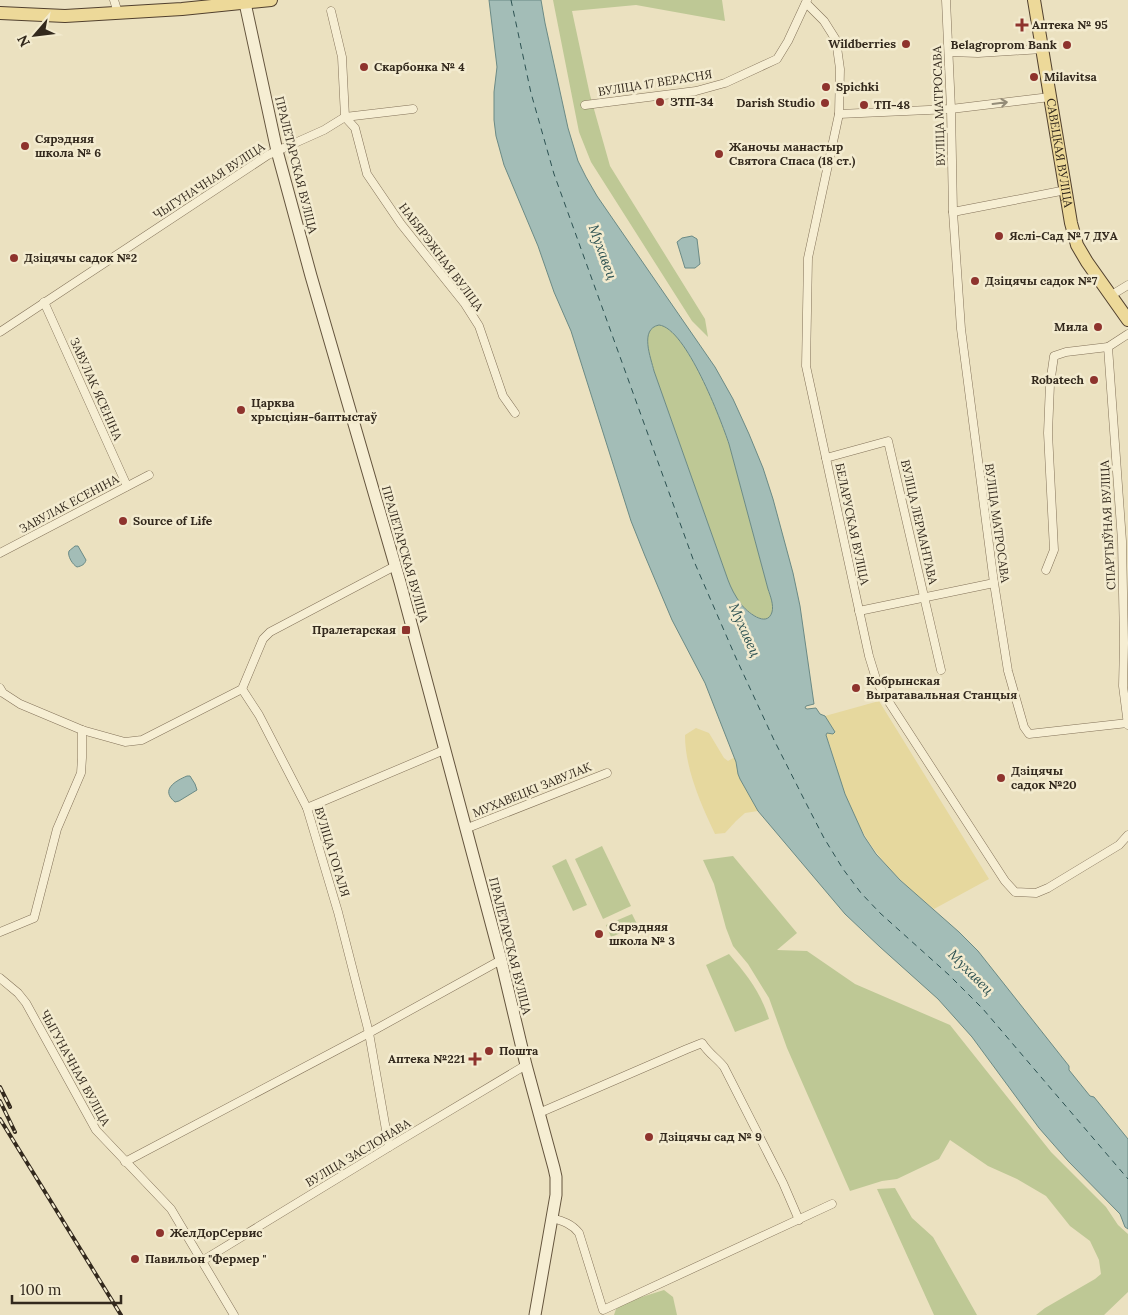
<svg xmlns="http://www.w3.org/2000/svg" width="1128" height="1315" viewBox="0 0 1128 1315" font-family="Lora,serif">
<rect width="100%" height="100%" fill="#ebe1c0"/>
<!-- green -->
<g fill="#bec895">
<path d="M553,0h169l3,21 -89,-16 -64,6 18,84 20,71 95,153 3,18 -16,-16 -101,-159 -12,-30z"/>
<path d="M659,325c27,3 62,95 70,119l39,145c2,6 6,16 4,23 -5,17 -25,-1 -31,-8 -6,-8 -10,-16 -13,-24l-74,-209c-3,-13 -15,-42 5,-46z"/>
<path d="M602,846l29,60 -28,13 -28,-60z"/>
<path d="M733,856l64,77 -20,17 30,1 48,33 95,41 101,127 55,55 12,18 10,9v58l-24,23h-68l9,-7 50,-29 6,-5 -2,-14 -9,-19 -20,-15 -24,-30 -29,-17 -29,-13 -38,-26 -11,19 -42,20 -15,2 -32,10 -63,-143 -18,-50 -21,-34 -15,-18 -7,-18 -12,-44 -11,-24z"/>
<path d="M566,859l21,46 -14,6 -21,-45z"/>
<path d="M632,914l6,12 -27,11 -5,-12z"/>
<path d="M729,954c18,21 31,37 40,65l-34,13 -29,-67z"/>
<path d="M895,1188l17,30 21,19 44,78h-43l-57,-126z"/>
<path d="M664,1290l9,7 4,18h-63l2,-6 13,-8z"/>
</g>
<!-- sand -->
<g fill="#e6d89e">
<path d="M879,701l110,178 -55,30c-43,-35 -69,-62 -89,-115 -8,-19 -11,-40 -19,-59l1,-2 6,1 -8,-18z"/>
<path d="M696,728l13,5 15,25 4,3 7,-4 5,22 18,32 -13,2 -9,8 -11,12 -10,1c-14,-30 -30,-65 -30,-99z"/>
</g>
<!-- water -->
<g fill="#a3bdb7" stroke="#6b8a85" fill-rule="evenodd">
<path d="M489,0h52l4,23 23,105 10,33 8,16 11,19 118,171 18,32 16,35 14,34 10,31 20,74 7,33 14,98 -8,2 -1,2 2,1 9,-1 4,6 5,2 10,16 -2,2 -6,-1 -1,2 19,59 19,42 12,18 24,26 59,52 19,19 91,115v4l21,26 4,1 34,42v90l-3,-2 -5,-13 -52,-53 -29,-33 -67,-91 -34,-38 -58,-52 -35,-33 -87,-103 -18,-32 -2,-5 -2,-12 -22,-56 -9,-23 -33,-63 -27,-64 -14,-35 -60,-190 -17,-39 -16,-46 -34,-81 -8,-29 -2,-16v-28l3,-25zM659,325c27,3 62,95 70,119l39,145c2,6 6,16 4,23 -5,17 -26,-1 -31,-8 -6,-8 -10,-16 -13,-24l-74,-209c-3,-13 -15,-42 5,-46z"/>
<path d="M692,236l5,3 3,25 -5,4h-10l-8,-26 5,-4z"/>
<path d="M75,546h3l8,14c-1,4 -4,6 -9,7 -4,-2 -10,-11 -8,-16 1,-1 5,-4 6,-5z"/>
<path d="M187,776h3l5,8 2,6 -18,11 -4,1c-15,-12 0,-21 12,-26z"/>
</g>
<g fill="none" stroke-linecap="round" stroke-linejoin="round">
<!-- ferry -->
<path stroke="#2d5252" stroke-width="1" stroke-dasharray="6 5" stroke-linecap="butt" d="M511,0l20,93 23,81 139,385 43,99 38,82 34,67 16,31 19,31 18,24 19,20 69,62 34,34 145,170"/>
<!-- street casing -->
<g stroke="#837259" stroke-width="9">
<g id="street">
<path d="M114,0l4,13"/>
<path d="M946,0l5,109 2,103 8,117 33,254 14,88 16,56 5,7 99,-11"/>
<path d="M806,3l18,18 12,19 4,29 -1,45 -31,144 -2,108 63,290 8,26 8,14 120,185 10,11 21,1 12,-5 71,-43 9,-10"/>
<path d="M331,11l11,46 3,60"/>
<path d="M949,52l29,1 64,-4"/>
<path d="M585,105l111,-14 29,-8 52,-24 11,-18 19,-41"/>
<path d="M839,114l112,-5 99,-12"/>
<path d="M345,117l10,11 12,46 34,50 64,80 14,22 24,70 12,17"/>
<path d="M953,212l113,-22"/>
<path d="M1110,296l18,-11"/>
<path d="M44,302l83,184"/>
<path d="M0,332l268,-177 56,-25 21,-13 68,-8"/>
<path d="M1128,334l-20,13 14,194 2,102 -1,43 5,39"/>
<path d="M826,458l62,-17 53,229"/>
<path d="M0,553l149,-78"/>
<path d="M1046,570l8,-20 -6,-117 2,-49 4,-28 12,-4 42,-5"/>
<path d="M859,611l135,-28"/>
<path d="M0,688l3,5 17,11 62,26 43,12 17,-2 100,-51 21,-50 7,-7 125,-66"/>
<path d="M242,689l17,26 48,93 31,104 31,121 20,114"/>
<path d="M307,808l137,-58"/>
<path d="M465,829l142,-56"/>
<path d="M0,932l34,-14 23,-89 24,-56 1,-15v-28"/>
<path d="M0,978l18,15 8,10 70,127 75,79 63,106"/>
<path d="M539,1113l148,-64 15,-6c7,11 15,15 22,24l59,116 16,37"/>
<path d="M125,1162l244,-129 132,-73"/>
<path d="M552,1218c11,3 20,6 27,15l24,77 229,-106"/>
<path d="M202,1261l187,-114 137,-82"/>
</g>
</g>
<!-- secondary casing -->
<g stroke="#64543d" stroke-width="13">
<path id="secondary" d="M245,3l32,148 34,125 89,306 101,378 25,105 28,103 2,9v18l-21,120"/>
</g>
<!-- primary casing -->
<g stroke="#51402e" stroke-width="14">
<g id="primary">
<path id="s1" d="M1034,0l37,223 6,22 10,17 41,58"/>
<path d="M0,13l65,3 117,-7 89,-9"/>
</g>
</g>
<!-- street -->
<use href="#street" stroke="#f6eed3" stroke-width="8"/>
<!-- secondary -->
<use href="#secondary" stroke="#f6eed3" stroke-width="11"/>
<!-- primary -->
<use href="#primary" stroke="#edd999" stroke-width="12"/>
<!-- rail casing -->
<g stroke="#33291d" stroke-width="4">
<g id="rail">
<path d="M0,1087l10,20"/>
<path d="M0,1101l15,31"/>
<path d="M0,1119l121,196"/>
</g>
</g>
<!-- rail -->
<use href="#rail" stroke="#f3ebcf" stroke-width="2" stroke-dasharray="5.5" stroke-linecap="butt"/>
</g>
<!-- one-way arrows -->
<defs><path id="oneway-shaft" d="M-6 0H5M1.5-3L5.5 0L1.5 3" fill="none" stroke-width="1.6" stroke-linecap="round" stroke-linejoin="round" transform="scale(1.25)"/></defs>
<use stroke="#948c78" href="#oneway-shaft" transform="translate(1000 103) rotate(-7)"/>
<!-- markers -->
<g fill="#8e332d" stroke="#f3ebcf" stroke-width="2">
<path d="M1019.5 17.5h5v5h5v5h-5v5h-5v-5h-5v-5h5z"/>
<circle cx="906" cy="44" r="5"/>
<circle cx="1067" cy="45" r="5"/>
<circle cx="364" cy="67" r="5"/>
<circle cx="1034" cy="77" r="5"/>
<circle cx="826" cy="87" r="5"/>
<circle cx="660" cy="102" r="5"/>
<circle cx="825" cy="103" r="5"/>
<circle cx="864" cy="105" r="5"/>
<circle cx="25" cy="146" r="5"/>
<circle cx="719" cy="154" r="5"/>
<circle cx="999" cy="236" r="5"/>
<circle cx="14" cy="258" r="5"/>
<circle cx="975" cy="281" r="5"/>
<circle cx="1098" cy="327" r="5"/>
<circle cx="1094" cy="380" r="5"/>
<circle cx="241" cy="410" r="5"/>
<circle cx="123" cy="521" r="5"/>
<rect x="401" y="625" width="10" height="10" rx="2.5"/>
<circle cx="856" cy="688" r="5"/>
<circle cx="1001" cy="778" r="5"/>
<circle cx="599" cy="934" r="5"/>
<circle cx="489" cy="1051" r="5"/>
<path d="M472.5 1051.5h5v5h5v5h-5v5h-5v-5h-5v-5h5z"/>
<circle cx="649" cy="1137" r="5"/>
<circle cx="160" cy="1233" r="5"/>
<circle cx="135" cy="1259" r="5"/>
</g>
<g text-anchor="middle" stroke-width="5" stroke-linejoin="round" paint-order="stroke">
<!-- poi labels -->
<g font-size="12" font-weight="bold" fill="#33291d" stroke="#f3ebcf" text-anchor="start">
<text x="1032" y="29">Аптека № 95</text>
<text x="896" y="48" text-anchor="end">Wildberries</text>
<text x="1057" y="49" text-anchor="end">Belagroprom Bank</text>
<text x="374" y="71">Скарбонка № 4</text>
<text x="1044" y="81">Milavitsa</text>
<text x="836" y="91">Spichki</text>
<text x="670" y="106">ЗТП-34</text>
<text x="815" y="107" text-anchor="end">Darish Studio</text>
<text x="874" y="109">ТП-48</text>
<text x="35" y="143">Сярэдняя<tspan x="35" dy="14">школа № 6</tspan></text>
<text x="729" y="151">Жаночы манастыр<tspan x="729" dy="14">Святога Спаса (18 ст.)</tspan></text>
<text x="1009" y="240">Яслі-Сад № 7 ДУА</text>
<text x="24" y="262">Дзіцячы садок №2</text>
<text x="985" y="285">Дзіцячы садок №7</text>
<text x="1088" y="331" text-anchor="end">Мила</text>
<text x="1084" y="384" text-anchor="end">Robatech</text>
<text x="251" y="407">Царква<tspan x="251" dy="14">хрысціян-баптыстаў</tspan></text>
<text x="133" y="525">Source of Life</text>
<text x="396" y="634" text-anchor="end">Пралетарская</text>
<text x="866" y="685">Кобрынская<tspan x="866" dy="14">Выратавальная Станцыя</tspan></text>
<text x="1011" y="775">Дзіцячы<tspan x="1011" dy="14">садок №20</tspan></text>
<text x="609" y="931">Сярэдняя<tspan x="609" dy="14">школа № 3</tspan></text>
<text x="499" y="1055">Пошта</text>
<text x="465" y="1063" text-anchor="end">Аптека №221</text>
<text x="659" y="1141">Дзіцячы сад № 9</text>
<text x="170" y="1237">ЖелДорСервис</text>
<text x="145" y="1263">Павильон "Фермер "</text>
</g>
<!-- street labels -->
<g font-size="12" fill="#33291d" stroke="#f3ebcf">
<text transform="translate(655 83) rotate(-9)" y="4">ВУЛІЦА 17 ВЕРАСНЯ</text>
<text transform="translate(939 106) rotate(-92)" y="4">ВУЛІЦА МАТРОСАВА</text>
<text dy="4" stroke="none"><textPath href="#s1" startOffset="155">САВЕЦКАЯ ВУЛІЦА</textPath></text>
<text transform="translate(296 165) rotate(76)" y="4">ПРАЛЕТАРСКАЯ ВУЛІЦА</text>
<text transform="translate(209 181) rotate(-33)" y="4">ЧЫГУНАЧНАЯ ВУЛІЦА</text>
<text transform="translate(441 257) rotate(53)" y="4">НАБЯРЭЖНАЯ ВУЛІЦА</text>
<text transform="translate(96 389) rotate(66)" y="4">ЗАВУЛАК ЯСЕНІНА</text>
<text transform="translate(69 504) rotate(-28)" y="4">ЗАВУЛАК ЕСЕНІНА</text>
<text transform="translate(919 522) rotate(77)" y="4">ВУЛІЦА ЛЕРМАНТАВА</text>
<text transform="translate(997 523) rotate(82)" y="4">ВУЛІЦА МАТРОСАВА</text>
<text transform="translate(852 524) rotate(78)" y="4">БЕЛАРУСКАЯ ВУЛІЦА</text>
<text transform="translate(1108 525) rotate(-93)" y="4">СПАРТЫЎНАЯ ВУЛІЦА</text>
<text transform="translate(405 554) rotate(74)" y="4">ПРАЛЕТАРСКАЯ ВУЛІЦА</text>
<text transform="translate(532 790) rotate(-22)" y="4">МУХАВЕЦКІ ЗАВУЛАК</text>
<text transform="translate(332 852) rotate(73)" y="4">ВУЛІЦА ГОГАЛЯ</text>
<text transform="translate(510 946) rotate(76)" y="4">ПРАЛЕТАРСКАЯ ВУЛІЦА</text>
<text transform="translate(75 1068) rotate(61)" y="4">ЧЫГУНАЧНАЯ ВУЛІЦА</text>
<text transform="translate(358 1153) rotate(-31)" y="4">ВУЛІЦА ЗАСЛОНАВА</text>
</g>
<!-- water labels -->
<g font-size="14" font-style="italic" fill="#2d5252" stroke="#f3ebcf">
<text transform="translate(603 252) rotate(70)" y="5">Мухавец</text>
<text transform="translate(745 630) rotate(66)" y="5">Мухавец</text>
<text transform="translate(971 972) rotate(45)" y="5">Мухавец</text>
</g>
</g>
<!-- north arrow -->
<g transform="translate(35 35) rotate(242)" stroke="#f3ebcf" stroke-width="4" paint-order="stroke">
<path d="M0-4L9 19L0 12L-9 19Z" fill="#33291d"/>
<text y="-8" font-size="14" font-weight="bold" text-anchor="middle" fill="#33291d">N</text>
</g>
<!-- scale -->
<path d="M12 1295v8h109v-8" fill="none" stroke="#33291d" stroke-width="2.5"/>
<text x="20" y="1295" font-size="15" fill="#33291d" stroke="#f3ebcf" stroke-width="4" paint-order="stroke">100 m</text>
</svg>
